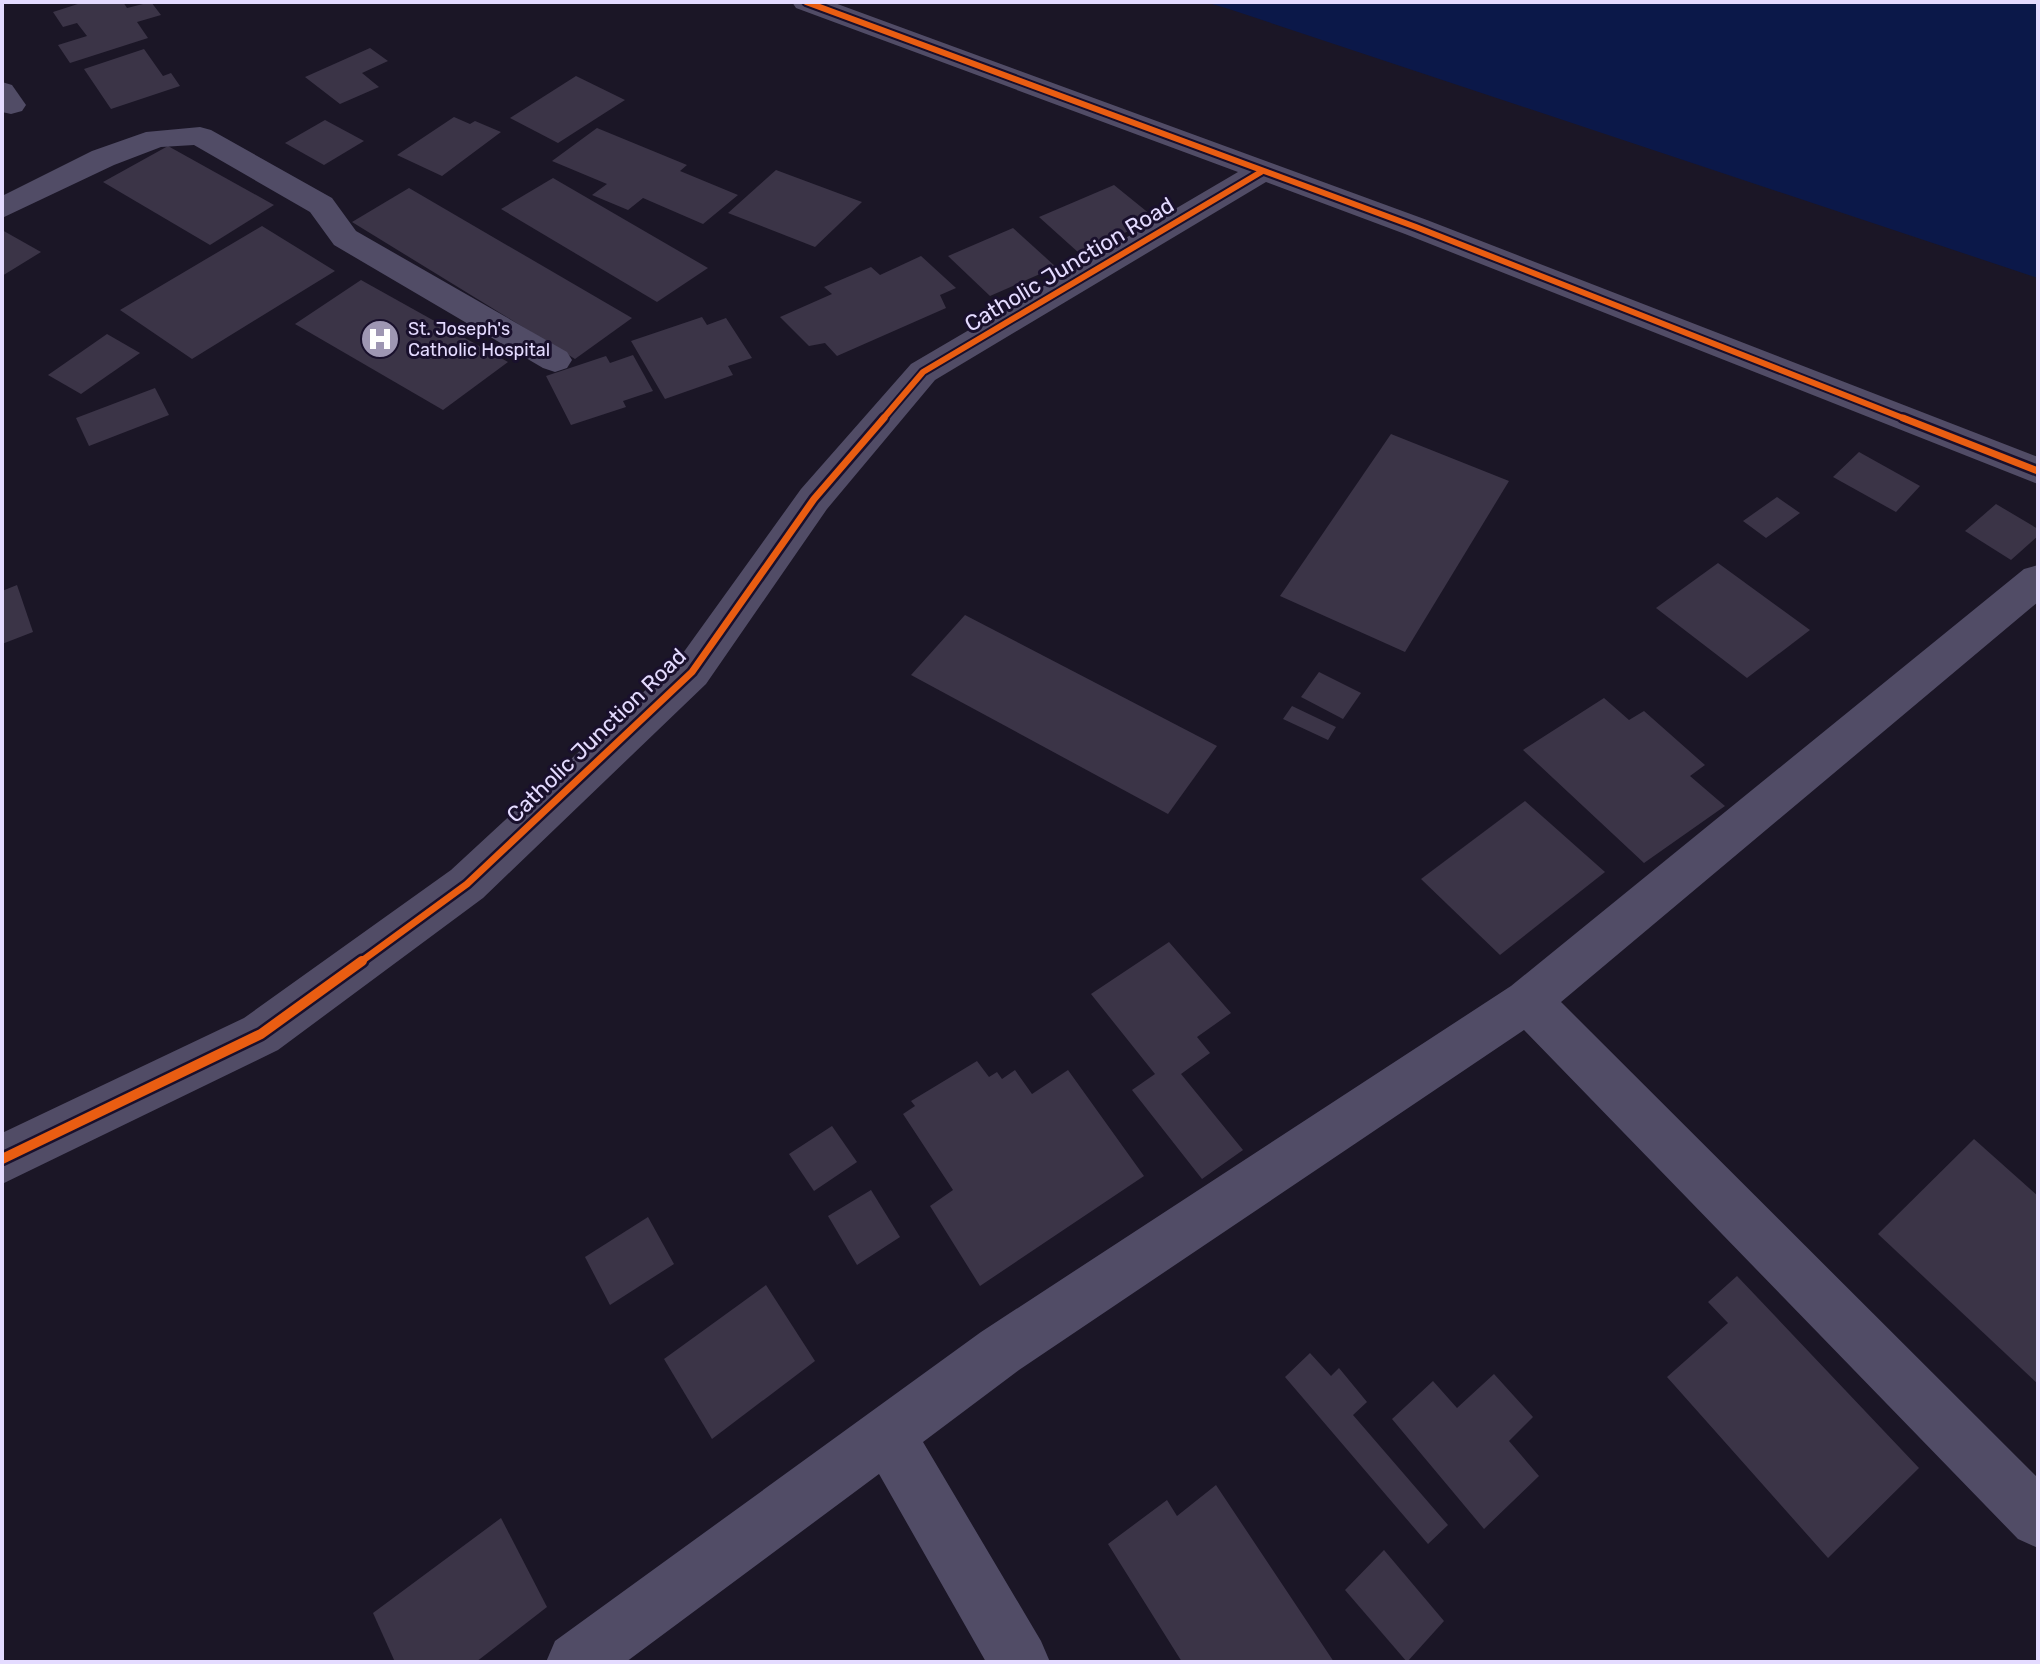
<svg xmlns="http://www.w3.org/2000/svg" width="2040" height="1664" viewBox="0 0 2040 1664" font-family="Rubik,sans-serif">
<rect width="100%" height="100%" fill="#1b1626"/>
<!-- water -->
<path fill="#0b1849" d="M1205,2h833v276l-809,-269z"/>
<!-- building -->
<g fill="#3b3447">
<path d="M84,2h39l4,6 24,-6 10,13 -24,7 11,16 -78,25 -12,-18 29,-9 -10,-13 -14,4 -10,-15z"/>
<path d="M370,48l18,13 -26,12 17,14 -39,17 -35,-27z"/>
<path d="M144,49l19,27 8,-3 9,13 -69,23 -27,-40z"/>
<path d="M576,76l49,24 -67,43 -48,-25z"/>
<path d="M454,117l16,7 5,-3 26,11 -59,44 -45,-21z"/>
<path d="M325,120l39,21 -40,24 -39,-22z"/>
<path d="M597,128l90,37 -7,6 58,24 -35,29 -60,-26 -15,12 -36,-15 15,-11 -55,-23z"/>
<path d="M168,146l106,59 -64,40 -107,-63z"/>
<path d="M776,170l86,32 -47,45 -87,-34z"/>
<path d="M553,178l155,90 -51,34 -156,-93z"/>
<path d="M1114,185l42,34 -77,34 -40,-36z"/>
<path d="M409,188l223,130 -57,41 -223,-137z"/>
<path d="M262,226l73,45 -143,88 -72,-49z"/>
<path d="M1013,228l43,39 -66,29 -42,-40z"/>
<path d="M2,230l39,22 -39,24z"/>
<path d="M921,256l35,32 -16,7 6,13 -109,48 -12,-13 -16,3 -29,-29 52,-23 -8,-7 47,-20 9,8z"/>
<path d="M361,280l147,82 -65,48 -148,-86z"/>
<path d="M702,317l5,8 19,-7 26,40 -24,8 5,9 -68,24 -34,-58z"/>
<path d="M107,334l33,19 -59,41 -33,-19z"/>
<path d="M633,355l20,36 -30,10 3,6 -55,18 -25,-49 60,-20 4,7z"/>
<path d="M155,388l14,27 -80,31 -13,-28z"/>
<path d="M1391,434l118,47 -104,171 -125,-56z"/>
<path d="M1859,452l61,34 -24,26 -63,-35z"/>
<path d="M1777,497l23,16 -34,25 -23,-17z"/>
<path d="M1996,504l42,25v7l-27,24 -46,-29z"/>
<path d="M1718,563l92,67 -63,48 -91,-70z"/>
<path d="M17,585l16,47 -31,12v-53z"/>
<path d="M965,615l252,131 -49,68 -257,-139z"/>
<path d="M1319,672l42,21 -18,26 -42,-22z"/>
<path d="M1604,698l25,22 15,-9 61,54 -15,11 35,30 -81,57 -121,-113z"/>
<path d="M1292,706l44,21 -8,13 -45,-21z"/>
<path d="M1525,801l80,71 -105,83 -79,-76z"/>
<path d="M1169,942l62,71 -34,24 13,16 -29,21 62,76 -41,29 -70,-89 23,-16 -64,-80z"/>
<path d="M977,1061l12,16 8,-5 5,7 13,-9 17,24 36,-24 76,106 -164,110 -50,-80 23,-16 -50,-76 12,-8 -4,-5z"/>
<path d="M832,1126l25,36 -43,29 -25,-37z"/>
<path d="M1974,1139l64,57v188l-160,-150z"/>
<path d="M871,1190l29,47 -43,28 -29,-49z"/>
<path d="M648,1217l26,47 -64,41 -25,-48z"/>
<path d="M1737,1276l182,192 -91,90 -161,-181 61,-54 -20,-21z"/>
<path d="M766,1285l49,76 -103,78 -48,-80z"/>
<path d="M1310,1353l21,23 8,-8 28,34 -14,13 95,110 -20,19 -143,-167z"/>
<path d="M1494,1374l39,43 -24,24 30,35 -55,53 -92,-110 41,-38 24,27z"/>
<path d="M1216,1485l118,177h-152l-74,-118 59,-44 10,16z"/>
<path d="M501,1518l46,89 -71,55h-81l-22,-49z"/>
<path d="M1384,1550l60,71 -37,41 -62,-72z"/>
</g>
<g fill="none" stroke-linecap="round" stroke-linejoin="round">
<!-- minor -->
<g fill="#514c66" fill-rule="evenodd">
<path d="M792,2h40l595,218 611,237v27l-633,-250 -139,-52 -331,198 -108,129 -121,175 -223,214 -205,152 -276,134v-51l242,-115 207,-148 227,-210 123,-171 110,-125 327,-192 -442,-164z"/>
<path d="M2,82l10,3 14,20 -4,6 -11,3 -9,-2z"/>
<path d="M200,127l11,3 121,68 24,33 211,121 5,8 -5,8 -12,4 -12,-4 -209,-123 -24,-33 -116,-67 -33,2 -47,18 -112,53v-22l90,-45 54,-19z"/>
<path d="M2038,565v37l-477,400 477,476v70l-20,-9 -494,-509 -505,340 -96,72 118,199 9,21h-64l-107,-188 -253,188h-80l9,-21 426,-309 530,-346 513,-417z"/>
</g>
<!-- cycleway-far2 casing -->
<g stroke="#19102c" stroke-width="10">
<g id="cycleway-far2">
<path d="M806,2l610,225 492,193"/>
<path d="M882,420l41,-48 338,-200"/>
</g>
</g>
<!-- cycleway-far1 casing -->
<g stroke="#19102c" stroke-width="12">
<g id="cycleway-far1">
<path d="M1903,418l135,53"/>
<path d="M359,963l108,-79 225,-212 122,-173 70,-81"/>
</g>
</g>
<!-- cycleway casing -->
<g stroke="#19102c" stroke-width="15">
<path id="cycleway" d="M2,1159l259,-125 101,-73"/>
</g>
<!-- cycleway-far2 -->
<use href="#cycleway-far2" stroke="#e95d12" stroke-width="6"/>
<!-- cycleway-far1 -->
<use href="#cycleway-far1" stroke="#e95d12" stroke-width="7"/>
<!-- cycleway -->
<use href="#cycleway" stroke="#e95d12" stroke-width="10"/>
</g>
<!-- icons -->
<defs>
<g id="hospital-disc" transform="scale(2)"><circle r="9.5" fill="#9e96b3" stroke="#19102c"/><path d="M-5-5h3v3.5h4V-5h3V5h-3V1.5h-4V5h-3Z" fill="#fff"/></g>
</defs>
<g fill-rule="evenodd">
<use href="#hospital-disc" x="380" y="339"/>
</g>
<g text-anchor="middle" stroke-width="6" stroke-linejoin="round" paint-order="stroke">
<!-- far-poi labels -->
<g font-size="18" fill="#e4dbff" stroke="#19102c" text-anchor="start">
<text x="408" y="335">St. Joseph's<tspan x="408" dy="21">Catholic Hospital</tspan></text>
</g>
<!-- street labels -->
<g font-size="22" fill="#e4dbff" stroke="#19102c">
<text transform="translate(1069 264) rotate(-31)" y="8">Catholic Junction Road</text>
<text transform="translate(596 735) rotate(-44)" y="8">Catholic Junction Road</text>
</g>
</g>
<!-- border -->
<rect width="2040" height="1664" fill="none" stroke="#e4dbff" stroke-width="8"/>
</svg>
